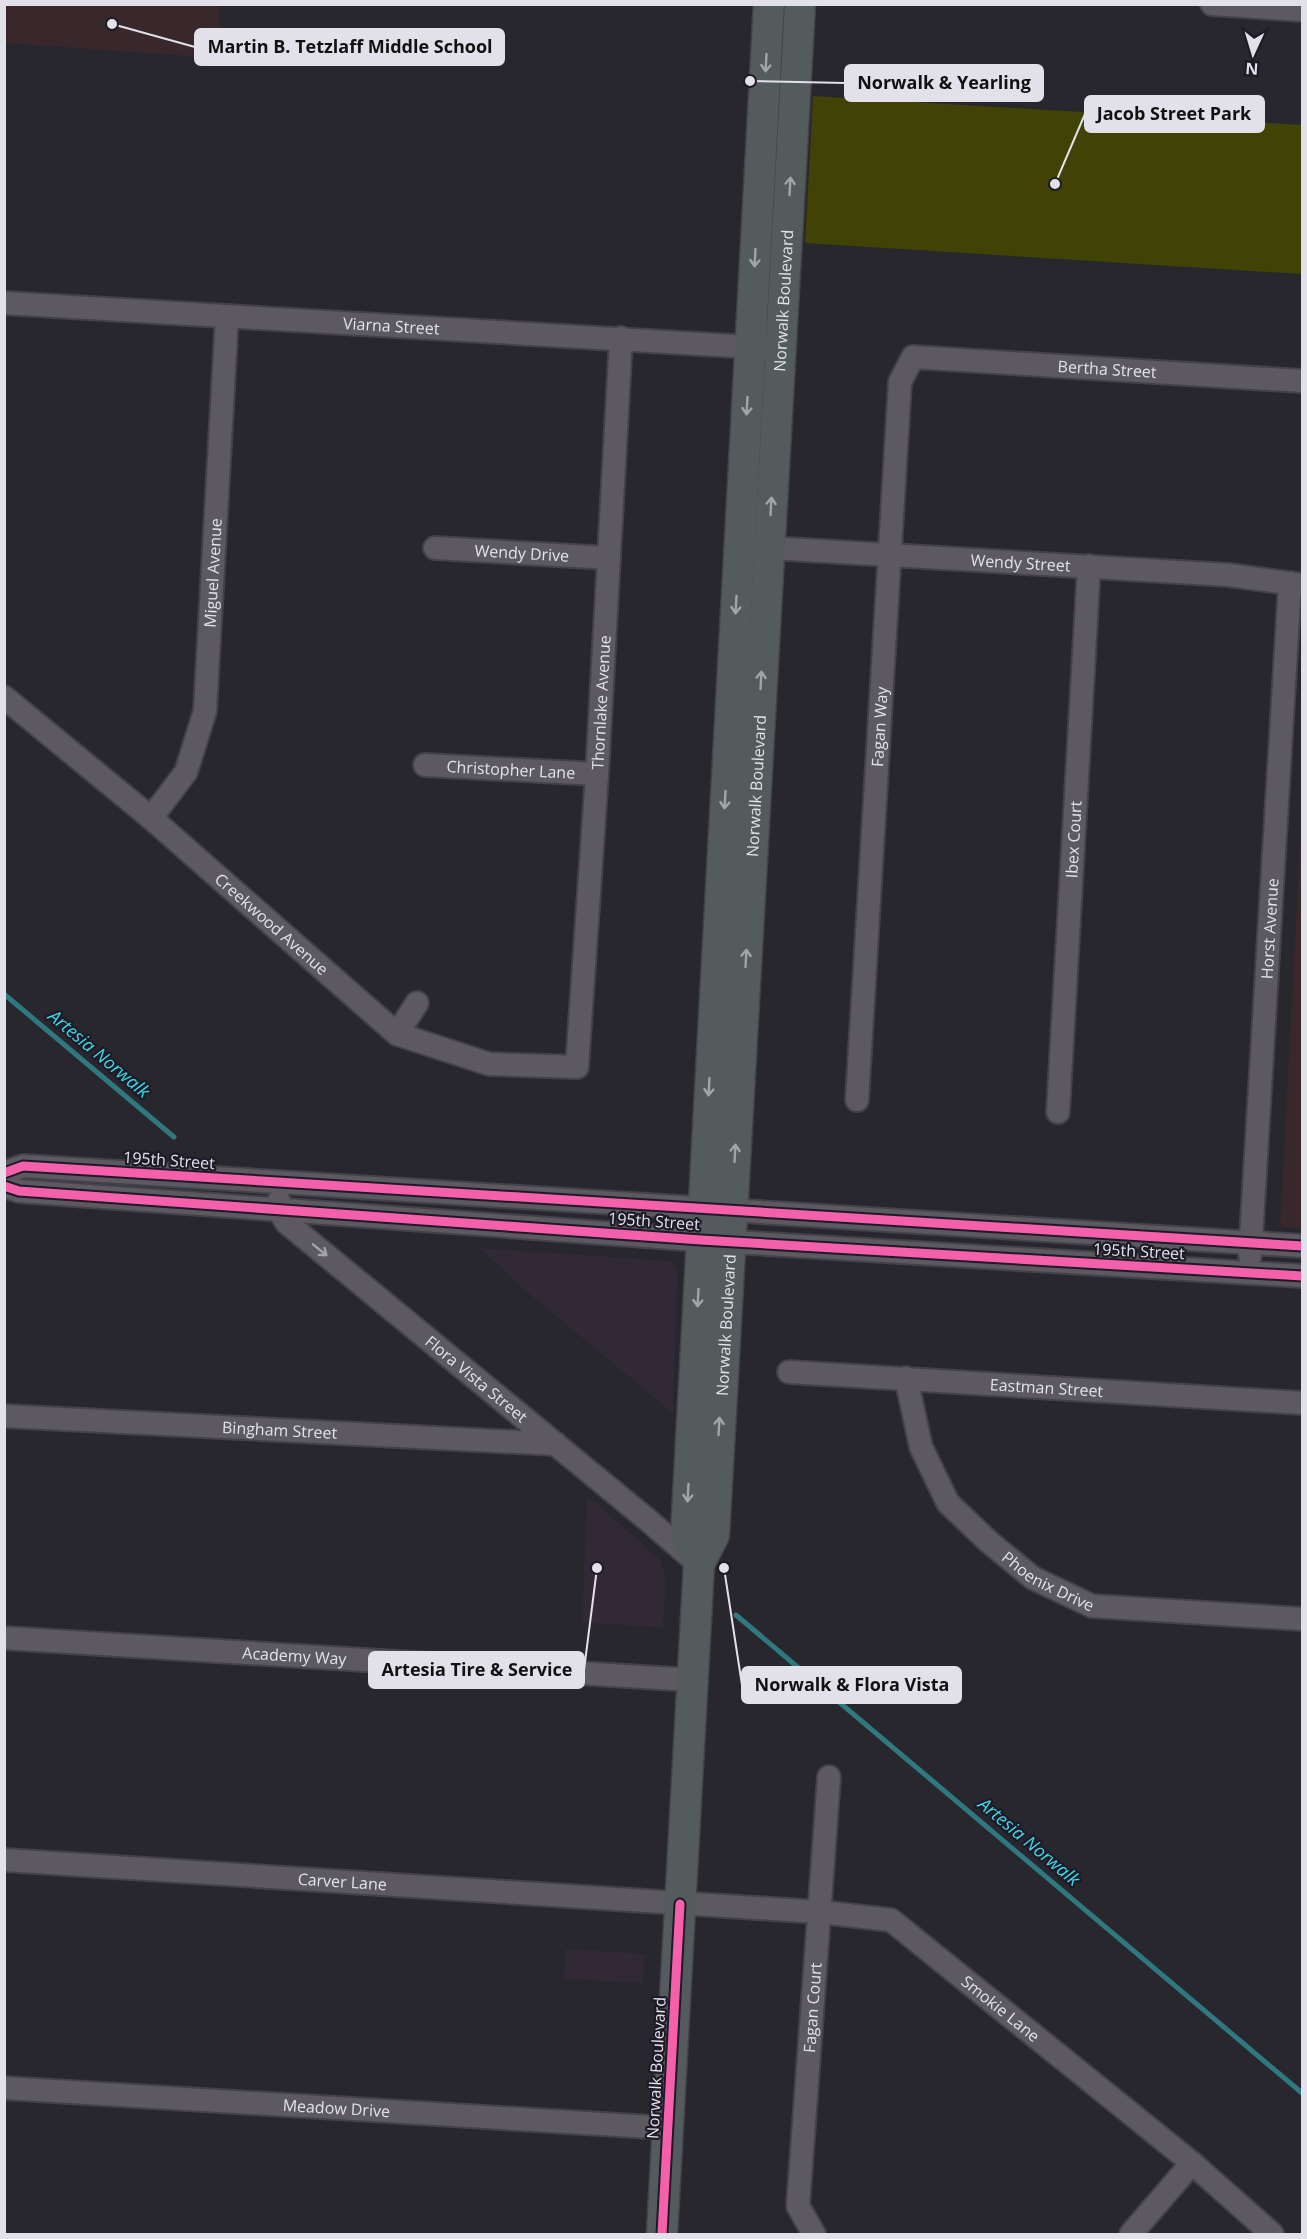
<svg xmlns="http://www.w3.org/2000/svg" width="1307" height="2239" viewBox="0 0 1307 2239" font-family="'Open Sans',sans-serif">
<rect width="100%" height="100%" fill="#28272e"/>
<!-- commercial -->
<g fill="#322937">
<path d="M479,1248l192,13 5,7 1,7 -4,138 -140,-116z"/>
<path d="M587,1495l72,64 7,18 -3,51 -81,-6z"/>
<path d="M566,1949l79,5 -2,29 -79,-4z"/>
</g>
<!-- education -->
<g fill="#38272b">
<path d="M4,5h216l-3,53 -212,-15z"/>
<path d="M1302,802v427l-22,-2z"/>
</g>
<!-- green -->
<path fill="#404206" d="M813,96l489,29v149l-497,-31z"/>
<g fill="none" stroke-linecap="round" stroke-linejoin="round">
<!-- stream -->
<g stroke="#2f787f" stroke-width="5">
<path d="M4,994l170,143"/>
<path d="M736,1615l566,478"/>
</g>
<!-- minor casing -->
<g stroke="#444248" stroke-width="26">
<g id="minor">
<path d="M1212,4l90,6"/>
<path id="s1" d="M4,303l763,45"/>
<path id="s2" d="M753,547l476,28 73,10"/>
<path id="s3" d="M435,548l174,10"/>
<path id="s4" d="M4,697l147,121 246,216 92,30 88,3 20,-293 24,-436"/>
<path id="s5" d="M425,765l172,9"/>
<path id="s6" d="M151,818l35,-46 19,-61 22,-395"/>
<path d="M397,1034l20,-31"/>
<path id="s7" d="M857,1100l43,-718 13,-25 389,24"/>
<path id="s8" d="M1058,1112l31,-546"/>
<path d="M4,1173l19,-7 1279,80"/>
<path d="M4,1186l15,5 682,49 601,36"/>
<path id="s9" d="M279,1201l-1,8 9,14 362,298 46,40"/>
<path id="s10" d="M1250,1256l40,-673"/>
<path id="s11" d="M789,1372l513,31"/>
<path id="s12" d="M906,1378l15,69 27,56 41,39 44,36 59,28 210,13"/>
<path id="s13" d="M4,1416l552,28"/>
<path id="s14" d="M4,1638l688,42"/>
<path id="s15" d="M4,1860l816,52 71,8 301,243 80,71"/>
<path id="s16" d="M4,2088l664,40"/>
<path id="s17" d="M814,2234l-16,-28 31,-429"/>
<path d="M1131,2234l61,-71"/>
</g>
</g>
<!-- major casing -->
<g stroke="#444248" stroke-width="33">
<g id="major">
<path d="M699,1564l-13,-30 83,-1530"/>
<path id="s18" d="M662,2234l37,-670 15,-29 86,-1531"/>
</g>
</g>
<!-- minor -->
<use href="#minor" stroke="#5c5a60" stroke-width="22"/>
<!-- major -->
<use href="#major" stroke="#535b5c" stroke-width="30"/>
<!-- cycleway casing -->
<g stroke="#1e1a27" stroke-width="13">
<g id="cycleway">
<path d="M4,1173l19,-7 1279,80"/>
<path d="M4,1186l15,5 682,49 601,36"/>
<path d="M662,2234l18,-330"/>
</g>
</g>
<!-- cycleway -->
<use href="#cycleway" stroke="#f560ab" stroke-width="9"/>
</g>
<!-- one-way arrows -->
<defs><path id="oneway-shaft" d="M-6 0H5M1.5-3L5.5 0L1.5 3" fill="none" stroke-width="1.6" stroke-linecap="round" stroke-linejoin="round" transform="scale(1.5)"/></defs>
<g stroke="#a2a4aa">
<use href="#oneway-shaft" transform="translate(766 63) rotate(93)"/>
<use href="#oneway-shaft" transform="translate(790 186) rotate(-87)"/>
<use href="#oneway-shaft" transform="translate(755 258) rotate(93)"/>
<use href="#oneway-shaft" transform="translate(747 406) rotate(93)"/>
<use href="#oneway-shaft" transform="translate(771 506) rotate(-87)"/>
<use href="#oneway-shaft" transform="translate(736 605) rotate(93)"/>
<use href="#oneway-shaft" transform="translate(761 680) rotate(-87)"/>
<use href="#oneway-shaft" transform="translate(725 800) rotate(93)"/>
<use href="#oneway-shaft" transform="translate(746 958) rotate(-87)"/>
<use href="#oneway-shaft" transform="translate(709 1087) rotate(93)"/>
<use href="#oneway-shaft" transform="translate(735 1153) rotate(-87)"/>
<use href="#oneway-shaft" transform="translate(698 1298) rotate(93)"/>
<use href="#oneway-shaft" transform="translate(719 1426) rotate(-87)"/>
<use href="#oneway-shaft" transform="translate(688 1493) rotate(93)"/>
</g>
<use stroke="#a6a4ab" href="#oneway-shaft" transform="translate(320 1250) rotate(39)"/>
<g text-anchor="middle" stroke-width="4.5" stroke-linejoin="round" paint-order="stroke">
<!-- street labels -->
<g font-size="16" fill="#e2e0e9" stroke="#1e1a27">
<text dy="6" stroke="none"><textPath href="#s18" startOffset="1940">Norwalk Boulevard</textPath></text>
<text dy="6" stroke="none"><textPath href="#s1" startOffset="388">Viarna Street</textPath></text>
<text dy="6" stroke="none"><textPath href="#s7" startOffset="942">Bertha Street</textPath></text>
<text dy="6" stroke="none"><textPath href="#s3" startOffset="87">Wendy Drive</textPath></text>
<text dy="6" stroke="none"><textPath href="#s2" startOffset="268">Wendy Street</textPath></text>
<text dy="6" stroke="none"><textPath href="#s6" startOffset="260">Miguel Avenue</textPath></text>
<text dy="6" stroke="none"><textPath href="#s4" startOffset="1068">Thornlake Avenue</textPath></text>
<text dy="6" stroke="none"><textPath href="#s7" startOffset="374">Fagan Way</textPath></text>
<text dy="6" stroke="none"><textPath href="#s5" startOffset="86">Christopher Lane</textPath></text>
<text dy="6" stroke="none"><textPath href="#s18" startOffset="1454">Norwalk Boulevard</textPath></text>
<text dy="6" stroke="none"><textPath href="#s8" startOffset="273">Ibex Court</textPath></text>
<text dy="6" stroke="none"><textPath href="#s4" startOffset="351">Creekwood Avenue</textPath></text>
<text dy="6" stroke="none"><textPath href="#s10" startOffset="328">Horst Avenue</textPath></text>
<text transform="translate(169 1160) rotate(4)" y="6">195th Street</text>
<text transform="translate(654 1221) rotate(4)" y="6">195th Street</text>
<text transform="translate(1139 1251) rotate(3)" y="6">195th Street</text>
<text dy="6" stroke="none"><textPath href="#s18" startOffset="914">Norwalk Boulevard</textPath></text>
<text dy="6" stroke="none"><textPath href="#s9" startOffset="270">Flora Vista Street</textPath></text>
<text dy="6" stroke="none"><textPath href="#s11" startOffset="258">Eastman Street</textPath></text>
<text dy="6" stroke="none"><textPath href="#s13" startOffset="276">Bingham Street</textPath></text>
<text dy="6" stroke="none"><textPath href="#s12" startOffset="261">Phoenix Drive</textPath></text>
<text dy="6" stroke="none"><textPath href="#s14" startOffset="291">Academy Way</textPath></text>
<text dy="6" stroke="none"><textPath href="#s15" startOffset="339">Carver Lane</textPath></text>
<text dy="6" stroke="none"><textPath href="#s17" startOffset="231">Fagan Court</textPath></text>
<text dy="6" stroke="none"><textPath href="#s15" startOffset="1030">Smokie Lane</textPath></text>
<text transform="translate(656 2068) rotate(-87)" y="6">Norwalk Boulevard</text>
<text dy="6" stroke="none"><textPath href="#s16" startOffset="333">Meadow Drive</textPath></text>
</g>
<!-- water labels -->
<g font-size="18" font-style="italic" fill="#3bdae6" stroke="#1e1a27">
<text transform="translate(99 1054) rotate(40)" y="6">Artesia Norwalk</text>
<text transform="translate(1029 1842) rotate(40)" y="6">Artesia Norwalk</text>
</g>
</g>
<!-- callouts -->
<path fill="none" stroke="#e2e0e9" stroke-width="2" d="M112 24L195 47M750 81L845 83M1055 184L1085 114M597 1568L584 1670M724 1568L742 1685"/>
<g fill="#e2e0e9" stroke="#1e1a27" stroke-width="2">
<circle cx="112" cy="24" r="6"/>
<circle cx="750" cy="81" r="6"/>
<circle cx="1055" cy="184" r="6"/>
<circle cx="597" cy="1568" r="6"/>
<circle cx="724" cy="1568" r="6"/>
</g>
<g fill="#e2e0e9" stroke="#e2e0e9" stroke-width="2">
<rect x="195" y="29" width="309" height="36" rx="6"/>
<rect x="845" y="65" width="198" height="36" rx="6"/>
<rect x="1085" y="96" width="179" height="36" rx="6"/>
<rect x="369" y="1652" width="215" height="36" rx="6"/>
<rect x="742" y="1667" width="219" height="36" rx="6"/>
</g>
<g font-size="18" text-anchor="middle" font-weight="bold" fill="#111">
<text x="350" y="53">Martin B. Tetzlaff Middle School</text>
<text x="944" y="89">Norwalk &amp; Yearling</text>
<text x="1174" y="120">Jacob Street Park</text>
<text x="477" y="1676">Artesia Tire &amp; Service</text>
<text x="852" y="1691">Norwalk &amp; Flora Vista</text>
</g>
<!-- border -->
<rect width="1307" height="2239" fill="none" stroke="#e2e0e9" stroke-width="12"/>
<!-- north arrow -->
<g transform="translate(1253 54) rotate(184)" stroke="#1e1a27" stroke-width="4.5" paint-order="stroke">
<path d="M0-4.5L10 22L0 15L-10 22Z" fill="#e2e0e9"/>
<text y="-9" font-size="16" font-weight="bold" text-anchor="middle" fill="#e2e0e9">N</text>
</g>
</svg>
